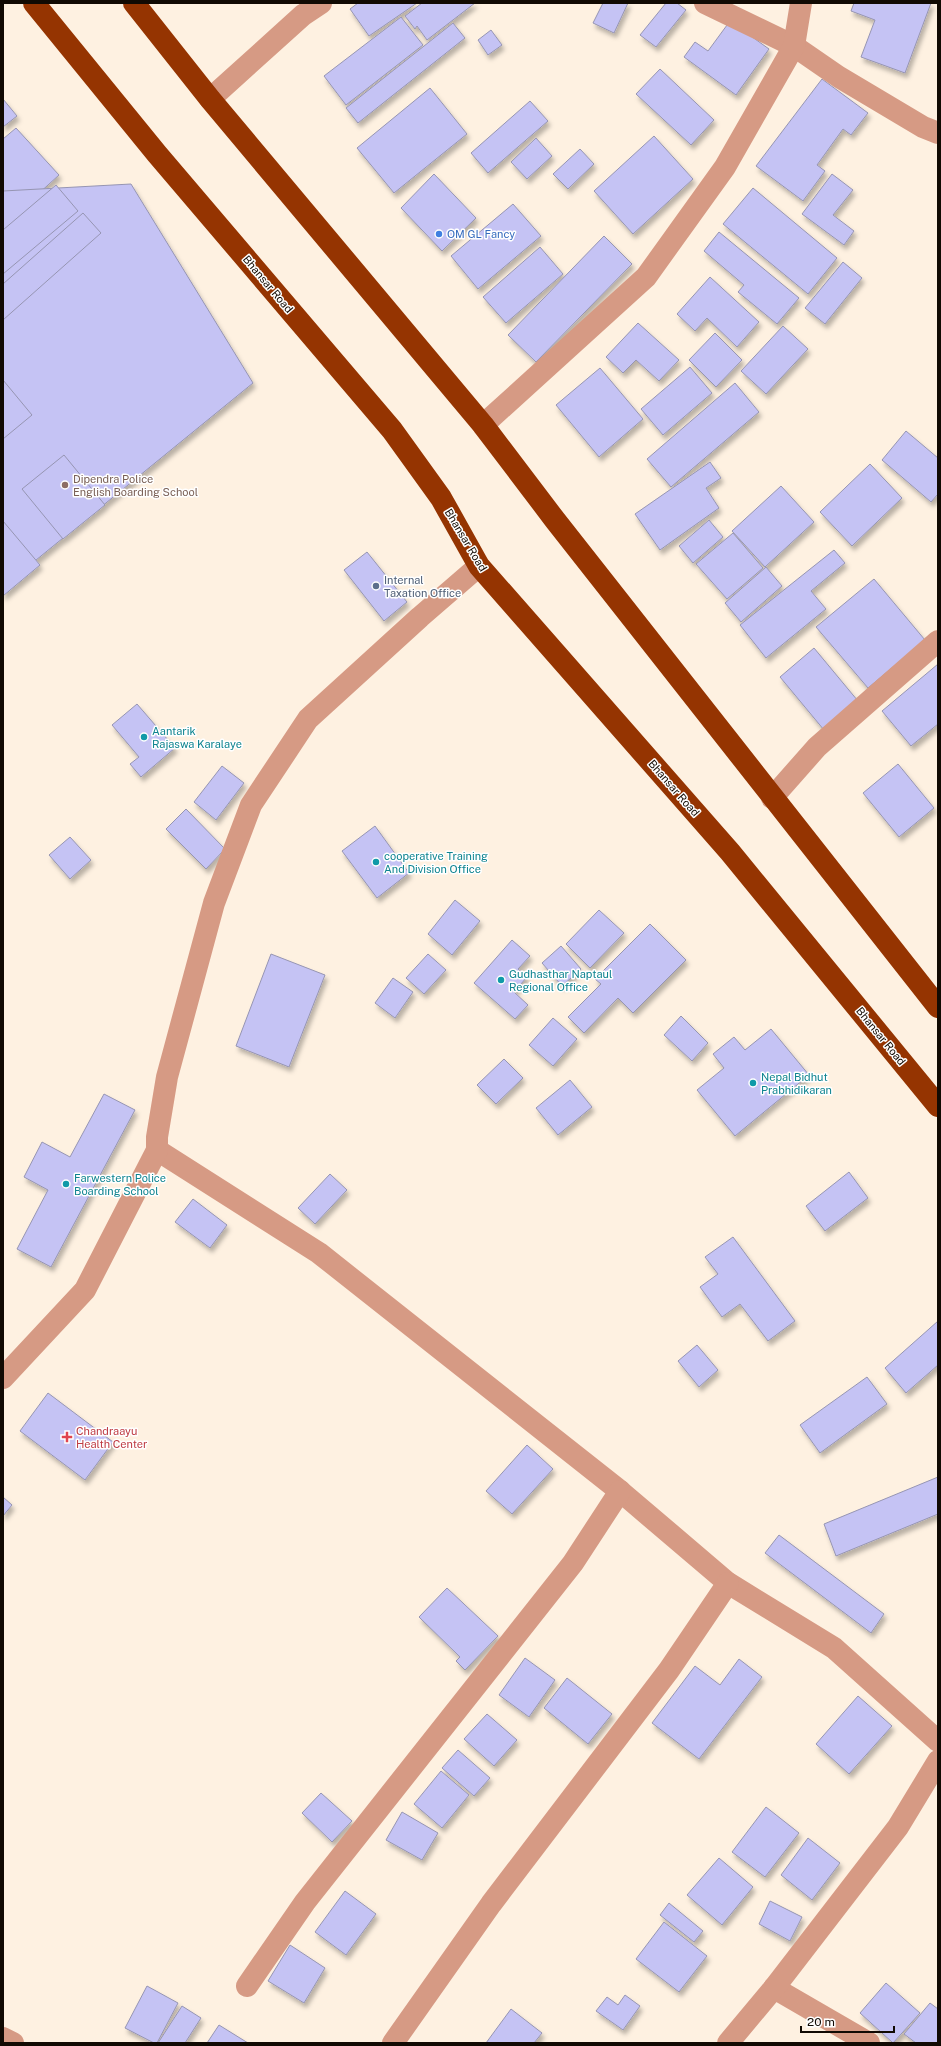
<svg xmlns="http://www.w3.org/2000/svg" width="941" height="2046" viewBox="0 0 941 2046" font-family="'Public Sans',sans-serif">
<defs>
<filter id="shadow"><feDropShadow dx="2.5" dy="4.5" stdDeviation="2" flood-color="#0004"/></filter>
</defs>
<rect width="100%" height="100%" fill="#fef1e1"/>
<!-- building -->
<g fill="#c5c3f4" stroke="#9695b2" filter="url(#shadow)">
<path d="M358,3h59l-48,33 -19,-27z"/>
<path d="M422,3h53l-48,37 -10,-14 -2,3 -10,-13z"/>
<path d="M603,3h25l-14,30 -21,-10z"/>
<path d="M666,3h11l9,7 -30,37 -16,-12z"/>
<path d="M854,3h77l-26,70 -44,-16 14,-37 -24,-9z"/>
<path d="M401,17l22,28 -77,60 -22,-29z"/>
<path d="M730,21l39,28 -33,46 -52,-38 11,-15 13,9z"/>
<path d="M453,23l12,15 -107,85 -12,-15z"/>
<path d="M491,30l11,15 -14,10 -10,-15z"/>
<path d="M660,69l54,51 -23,25 -55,-51z"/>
<path d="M822,79l46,34 -17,22 -8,-6 -26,36 8,6 -22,30 -47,-35z"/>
<path d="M430,88l37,46 -73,59 -37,-45z"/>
<path d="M3,99l14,17 -14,11z"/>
<path d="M530,101l18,20 -60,52 -17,-20z"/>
<path d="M16,128l43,47 -56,51v-87z"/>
<path d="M654,136l39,43 -60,55 -39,-43z"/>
<path d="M536,138l16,18 -25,23 -16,-17z"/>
<path d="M580,149l14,15 -26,25 -15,-15z"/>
<path d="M434,174l42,44 -34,33 -41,-43z"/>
<path d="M832,174l21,16 -20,25 21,16 -10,14 -42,-31z"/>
<path d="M131,184l122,199 -250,204v-396z"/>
<path d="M56,185l22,26 -75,63v-44z"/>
<path d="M753,188l84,70 -29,36 -85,-70z"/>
<path d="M513,204l28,32 -63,53 -27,-33z"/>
<path d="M83,213l18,20 -98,87v-36z"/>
<path d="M719,232l80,66 -22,26 -39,-32 6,-7 -40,-34z"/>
<path d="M604,236l28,28 -96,98 -28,-27z"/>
<path d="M540,247l23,27 -57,49 -23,-26z"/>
<path d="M843,262l19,16 -37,46 -20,-16z"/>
<path d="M710,277l49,45 -22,25 -30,-29 -12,13 -18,-17z"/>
<path d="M638,323l41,37 -20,21 -23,-21 -13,13 -17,-16z"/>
<path d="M783,326l25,23 -42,45 -25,-23z"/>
<path d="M715,333l27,27 -26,27 -27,-27z"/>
<path d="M690,367l22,26 -49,42 -22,-26z"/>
<path d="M600,368l43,51 -44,38 -43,-52z"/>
<path d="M3,380l29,35 -29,24z"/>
<path d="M735,383l24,29 -88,75 -24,-28z"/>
<path d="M906,431l32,27v36l-7,8 -49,-42z"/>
<path d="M64,455l41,50 -42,34 -41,-50z"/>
<path d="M710,462l11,16 -15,10 13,20 -59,42 -25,-36z"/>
<path d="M870,464l32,34 -50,48 -32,-34z"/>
<path d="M781,486l33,36 -49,45 -33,-36z"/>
<path d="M709,520l14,17 -30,26 -14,-17z"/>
<path d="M3,521l37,44 -37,31z"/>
<path d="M733,533l30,35 -36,31 -31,-35z"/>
<path d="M834,550l11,13 -34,28 15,18 -60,49 -26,-33z"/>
<path d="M367,552l40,50 -23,19 -40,-51z"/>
<path d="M766,567l16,19 -41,36 -16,-19z"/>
<path d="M874,579l51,61 -57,48 -52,-61z"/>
<path d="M814,648l44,53 -34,29 -44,-53z"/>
<path d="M938,664v60l-27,22 -29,-35z"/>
<path d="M137,704l38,44 -34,29 -11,-13 9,-7 -27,-32z"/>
<path d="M898,764l36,44 -35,29 -36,-44z"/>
<path d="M222,766l22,17 -28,37 -22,-18z"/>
<path d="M186,809l39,40 -19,20 -40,-40z"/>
<path d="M375,826l34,47 -32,25 -35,-47z"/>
<path d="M70,837l21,23 -21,19 -21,-24z"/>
<path d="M455,900l25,21 -28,34 -24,-21z"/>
<path d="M599,910l25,23 -34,35 -24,-24z"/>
<path d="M650,924l36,36 -53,53 -15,-15 -34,35 -16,-16 33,-33 -6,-5z"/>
<path d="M512,940l18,16 -12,13 9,8 -13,15 14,13 -13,14 -41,-36z"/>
<path d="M561,946l20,23 -19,17 -20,-23z"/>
<path d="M271,954l54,21 -36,92 -53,-21z"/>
<path d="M428,954l18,16 -22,24 -18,-16z"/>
<path d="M393,978l20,14 -18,26 -20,-15z"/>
<path d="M681,1016l27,27 -16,18 -28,-26z"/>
<path d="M553,1018l24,21 -24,27 -24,-21z"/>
<path d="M771,1029l38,46 -74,61 -38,-46 27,-22 -11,-14 21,-17 11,13z"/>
<path d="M504,1059l19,19 -27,26 -19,-19z"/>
<path d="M570,1080l22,27 -34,28 -22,-27z"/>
<path d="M104,1094l31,16 -84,157 -34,-18 31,-59 -24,-13 18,-35 28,15z"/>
<path d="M849,1172l19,26 -43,33 -19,-25z"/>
<path d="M330,1174l17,16 -32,34 -17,-16z"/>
<path d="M193,1199l34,26 -17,23 -35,-26z"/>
<path d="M733,1237l62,84 -27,20 -28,-37 -18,13 -22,-30 18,-13 -13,-17z"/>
<path d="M938,1321v44l-32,28 -21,-25z"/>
<path d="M697,1345l21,25 -19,17 -21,-26z"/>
<path d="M867,1377l20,27 -67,49 -20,-28z"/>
<path d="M48,1393l65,49 -28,38 -65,-49z"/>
<path d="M527,1445l26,24 -41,45 -26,-23z"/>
<path d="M938,1477v37l-102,42 -12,-32z"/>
<path d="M3,1497l9,8 -9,11z"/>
<path d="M779,1535l105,79 -13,19 -106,-80z"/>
<path d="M447,1588l51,48 -33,34 -9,-9 4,-4 -41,-40z"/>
<path d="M525,1658l30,22 -26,37 -30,-22z"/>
<path d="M739,1659l23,18 -63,82 -47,-36 43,-57 25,19z"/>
<path d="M567,1678l45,36 -24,30 -44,-36z"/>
<path d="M858,1696l34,30 -43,48 -33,-30z"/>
<path d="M487,1714l30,26 -23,26 -30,-27z"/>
<path d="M458,1750l32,28 -16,18 -32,-28z"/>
<path d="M441,1771l28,24 -27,33 -28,-24z"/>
<path d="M321,1793l31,28 -20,21 -30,-29z"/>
<path d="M766,1807l33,26 -34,44 -33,-25z"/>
<path d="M402,1812l36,21 -16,27 -36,-20z"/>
<path d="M808,1838l32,25 -28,37 -31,-25z"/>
<path d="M719,1858l34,29 -31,38 -35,-30z"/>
<path d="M345,1891l31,23 -30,41 -31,-23z"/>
<path d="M770,1901l32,16 -12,24 -31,-17z"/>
<path d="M669,1903l34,28 -9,11 -34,-27z"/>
<path d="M664,1922l43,34 -28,36 -43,-33z"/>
<path d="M290,1945l35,23 -21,35 -36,-22z"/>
<path d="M886,1983l34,30 -27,30 -33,-30z"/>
<path d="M147,1986l31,17 -21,40h-3l-29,-15z"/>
<path d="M625,1995l15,11 -17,24 -27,-19 11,-14 11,8z"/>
<path d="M930,2003l8,6v34h-22l-12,-9z"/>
<path d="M182,2006l19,12 -16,25h-27z"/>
<path d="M511,2009l31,24 -8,10h-48z"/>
<path d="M219,2025l29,18h-41z"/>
</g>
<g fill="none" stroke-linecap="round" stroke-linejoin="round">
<!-- street -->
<g stroke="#d69a84" stroke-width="22">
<path d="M705,3l89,43 45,31 84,50 15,6"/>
<path d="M210,99l93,-84 18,-12"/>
<path d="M483,425l163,-148 79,-110 69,-121 7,-43"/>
<path d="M772,798l45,-51 121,-106"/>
<path d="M157,1150l162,103 301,238 108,92 106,65 104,93"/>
<path d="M3,1378l82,-88 72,-140v-13l10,-60 47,-174 37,-98 57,-86 112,-102 59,-51"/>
<path d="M247,1986l58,-84 268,-339 47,-72"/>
<path d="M774,1988l95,55"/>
<path d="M3,2038l10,5"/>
<path d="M393,2043l98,-139 178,-234 59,-87"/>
<path d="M728,2043l46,-55 124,-161 40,-66"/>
</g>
<!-- highway -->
<g stroke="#953401" stroke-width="22">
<path d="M34,3l123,151 235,276 49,68 38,68 251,286 208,254"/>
<path d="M134,3l76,96 273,326 72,95 383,487"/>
</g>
</g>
<!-- markers -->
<circle fill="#3f7fe0" stroke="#fff" stroke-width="1.5" cx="439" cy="234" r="4"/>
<circle fill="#8d6e63" stroke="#fff" stroke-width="1.5" cx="65" cy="485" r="4"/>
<circle fill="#5c6f8a" stroke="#fff" stroke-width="1.5" cx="376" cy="586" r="4"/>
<g fill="#0f9aa8" stroke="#fff" stroke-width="1.5">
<circle cx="144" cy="737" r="4"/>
<circle cx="376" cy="862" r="4"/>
<circle cx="501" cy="980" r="4"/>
<circle cx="753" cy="1083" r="4"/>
<circle cx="66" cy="1184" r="4"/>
</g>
<path fill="#e0444e" stroke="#fff" stroke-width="1.5" d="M65 1431h4v4h4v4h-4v4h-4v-4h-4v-4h4z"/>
<g text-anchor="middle" stroke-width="3" stroke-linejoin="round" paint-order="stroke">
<!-- shop labels -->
<g font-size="11" fill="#366cbe" stroke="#fff" text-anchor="start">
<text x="447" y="238">OM GL Fancy</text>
</g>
<!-- street labels -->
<g font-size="11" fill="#110a03" stroke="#fff">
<text transform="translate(268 284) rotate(50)" y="4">Bhansar Road</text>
<text transform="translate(466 540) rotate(59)" y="4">Bhansar Road</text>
<text transform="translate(674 788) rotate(49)" y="4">Bhansar Road</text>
<text transform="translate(881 1036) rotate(51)" y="4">Bhansar Road</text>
</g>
<!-- education labels -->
<g font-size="11" fill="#785e54" stroke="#fff" text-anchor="start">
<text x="73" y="483">Dipendra Police<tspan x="73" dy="13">English Boarding School</tspan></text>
</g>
<!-- service labels -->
<g font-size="11" fill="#4e5e75" stroke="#fff" text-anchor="start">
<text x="384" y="584">Internal<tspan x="384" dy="13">Taxation Office</tspan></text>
</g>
<!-- culture labels -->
<g font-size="11" fill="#0d838f" stroke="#fff" text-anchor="start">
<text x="152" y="735">Aantarik<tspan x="152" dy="13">Rajaswa Karalaye</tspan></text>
<text x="384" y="860">cooperative Training<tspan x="384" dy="13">And Division Office</tspan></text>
<text x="509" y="978">Gudhasthar Naptaul<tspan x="509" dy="13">Regional Office</tspan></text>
<text x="761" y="1081">Nepal Bidhut<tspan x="761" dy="13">Prabhidikaran</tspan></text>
<text x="74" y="1182">Farwestern Police<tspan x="74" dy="13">Boarding School</tspan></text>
</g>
<!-- health labels -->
<g font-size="11" fill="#be3a42" stroke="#fff" text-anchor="start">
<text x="76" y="1435">Chandraayu<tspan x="76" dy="13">Health Center</tspan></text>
</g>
</g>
<!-- border -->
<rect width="941" height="2046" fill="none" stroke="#110a03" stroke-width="8"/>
<!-- scale -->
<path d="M801 2026v6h93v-6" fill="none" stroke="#110a03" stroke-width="2"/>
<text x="807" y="2026" font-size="12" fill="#110a03" stroke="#ffffff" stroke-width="3" paint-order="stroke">20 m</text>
</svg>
